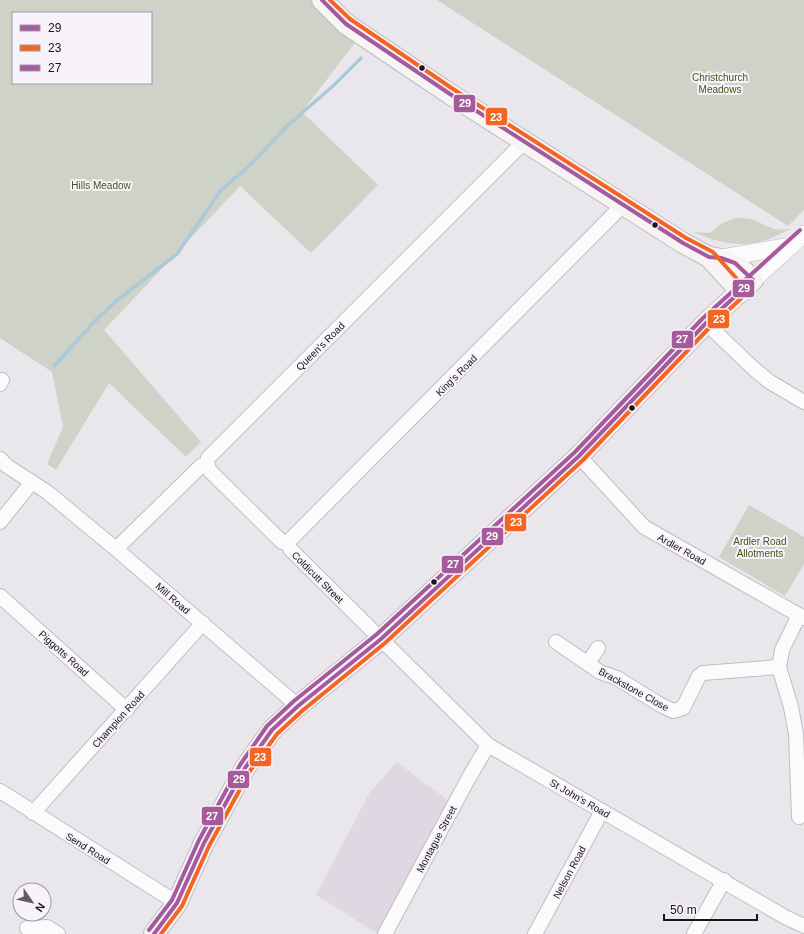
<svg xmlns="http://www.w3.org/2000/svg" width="804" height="934" viewBox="0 0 804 934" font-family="Arial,sans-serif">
<rect width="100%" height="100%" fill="#eae7ec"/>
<!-- built -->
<path fill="#dfd8e3" d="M397,762l53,40 -72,132 -62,-39 54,-103z"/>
<!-- green -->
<g fill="#ced2c7" fill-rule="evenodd">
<path d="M0,0h310l47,40 -55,72 76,73 -67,68 -71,-67 -136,144 97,112 -15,15 -77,-74 -53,87 -9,-6 16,-37 -11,-55 -52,-34zM13,13h138v70h-138z"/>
<path d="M437,0h367v210l-16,16z"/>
<path d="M736,218c19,0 19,3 35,10 5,3 14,1 19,1 -36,20 -59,19 -97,3l17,1 12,-10z"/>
<path d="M749,505l55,32v27l-19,32 -66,-39z"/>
</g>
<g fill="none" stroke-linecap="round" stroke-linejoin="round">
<!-- stream -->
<path stroke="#acc8da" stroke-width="3.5" d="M54,366l41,-45 20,-19 62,-48 44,-64 27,-23 40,-42 45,-39 28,-28"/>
<!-- minor casing -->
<g stroke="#bfbdc1" stroke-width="16">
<g id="minor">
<path d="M706,323l48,46 16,13 34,20"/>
<path d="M0,384l2,-4"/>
<path d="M579,456l65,71 160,91"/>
<path d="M0,459l7,7 40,26 69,57 182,157"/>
<path d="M207,464l3,7 72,71 5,1 4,7 197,195 297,172 19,9"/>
<path d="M207,464l1,-6 317,-317"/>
<path d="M0,522l32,-40"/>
<path d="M287,543l336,-338"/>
<path d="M116,549l86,-84 5,-1"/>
<path d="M0,596l127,114"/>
<path d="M799,615l-17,35 -3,17 12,40 5,27 3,83"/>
<path d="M556,642l44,30 17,6 42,26 14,7 10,-3 16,-32 4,-3 76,-6"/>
<path d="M588,663l10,-15"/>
<path d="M0,791l177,112"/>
<path d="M33,813l170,-190"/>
<path d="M27,928l20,-1 11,7"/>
<path d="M385,934l82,-153 21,-36"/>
<path d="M535,934l67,-123"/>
<path d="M694,934l30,-54"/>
</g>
</g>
<!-- tertiary casing -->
<g stroke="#bfbdc1" stroke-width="18">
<g id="tertiary">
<path d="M721,258l69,-12"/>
<path d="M753,280l51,-46"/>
</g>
</g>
<!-- secondary casing -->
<g stroke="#bfbdc1" stroke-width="22">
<g id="secondary">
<path d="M322,0l24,24 104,70 233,149 26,14 32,35"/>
<path d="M154,934l23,-31 27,-60 41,-75 27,-38 26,-24 83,-67 198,-183 127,-133 47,-43c-13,-14 -24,-21 -44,-23"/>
</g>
</g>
<!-- minor -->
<use href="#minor" stroke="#fcfbfc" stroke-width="14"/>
<!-- tertiary -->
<use href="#tertiary" stroke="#fcfbfc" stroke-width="17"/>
<!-- secondary -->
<use href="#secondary" stroke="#f7f4f4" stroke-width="20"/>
<!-- bus-1 casing -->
<g stroke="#f8f3fb" stroke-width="7">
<path id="bus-1" d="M154,934l23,-31 27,-60 41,-75 27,-38 26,-24 83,-67 198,-183 127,-133 47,-43 -18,-17 -14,-5 -12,-1 -26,-14 -233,-149 -104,-70 -24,-24"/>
</g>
<!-- bus-2 casing -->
<g stroke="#f8f3fb" stroke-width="7">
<path id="bus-2" d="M161,934l21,-28 27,-60 41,-75 27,-37 25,-23 83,-68 198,-183 127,-133 37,-34 -2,-5 -32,-36 -27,-14 -233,-149 -103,-70 -20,-19"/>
</g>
<!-- bus-3 casing -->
<g stroke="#f8f3fb" stroke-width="7">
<path id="bus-3" d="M149,930l23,-30 27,-60 41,-75 27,-39 27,-25 83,-67 198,-182 127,-133 98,-89"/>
</g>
<!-- bus-1 -->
<use href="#bus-1" stroke="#a55b9b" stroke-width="4"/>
<!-- bus-2 -->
<use href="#bus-2" stroke="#f26522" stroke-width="4"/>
<!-- bus-3 -->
<use href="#bus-3" stroke="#a55b9b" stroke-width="4"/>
</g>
<!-- markers -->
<g fill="#171518" stroke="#f8f3fb" stroke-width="1.5">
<circle cx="422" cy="68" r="3.5"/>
<circle cx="655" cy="225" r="3.5"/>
<circle cx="632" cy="408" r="3.5"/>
<circle cx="434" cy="582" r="3.5"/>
</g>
<g text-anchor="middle" stroke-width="4" stroke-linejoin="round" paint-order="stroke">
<!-- park labels -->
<g font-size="10" fill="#445519" stroke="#f8f3fb">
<text x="720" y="81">Christchurch<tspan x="720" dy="12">Meadows</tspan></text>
<text x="101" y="189">Hills Meadow</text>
<text x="760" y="545">Ardler Road<tspan x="760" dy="12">Allotments</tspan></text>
</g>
<!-- street labels -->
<g font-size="10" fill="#171518" stroke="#f8f3fb">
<text transform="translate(320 346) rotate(-45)" y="4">Queen's Road</text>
<text transform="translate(456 375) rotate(-45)" y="4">King's Road</text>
<text transform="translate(682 549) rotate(29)" y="4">Ardler Road</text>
<text transform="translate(318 577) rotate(45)" y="4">Coldicutt Street</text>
<text transform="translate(173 598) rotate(41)" y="4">Mill Road</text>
<text transform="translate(64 653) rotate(42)" y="4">Piggotts Road</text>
<text transform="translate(634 689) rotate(29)" y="4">Brackstone Close</text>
<text transform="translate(118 719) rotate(-48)" y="4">Champion Road</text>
<text transform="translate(580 798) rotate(30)" y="4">St John's Road</text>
<text transform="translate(436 839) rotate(-62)" y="4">Montague Street</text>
<text transform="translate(88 848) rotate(32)" y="4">Send Road</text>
<text transform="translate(569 872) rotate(-62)" y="4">Nelson Road</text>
</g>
</g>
<g stroke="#f8f3fb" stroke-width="1.5">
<rect x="453" y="94" width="23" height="19" rx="4" fill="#a55b9b"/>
<rect x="485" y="107" width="23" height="19" rx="4" fill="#f26522"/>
<rect x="732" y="279" width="23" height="19" rx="4" fill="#a55b9b"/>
<rect x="707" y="309" width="23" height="20" rx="4" fill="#f26522"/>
<rect x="671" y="330" width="23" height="19" rx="4" fill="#a55b9b"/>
<rect x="504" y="513" width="23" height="19" rx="4" fill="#f26522"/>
<rect x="481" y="527" width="23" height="19" rx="4" fill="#a55b9b"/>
<rect x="441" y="555" width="23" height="19" rx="4" fill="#a55b9b"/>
<rect x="249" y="747" width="23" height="20" rx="4" fill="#f26522"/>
<rect x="227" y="770" width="23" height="19" rx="4" fill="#a55b9b"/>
<rect x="201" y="806" width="23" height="20" rx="4" fill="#a55b9b"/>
</g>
<g font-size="11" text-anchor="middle" font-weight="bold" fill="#fff">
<text x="465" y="107">29</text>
<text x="496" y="121">23</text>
<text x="744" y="292">29</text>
<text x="719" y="323">23</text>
<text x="682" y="343">27</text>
<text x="516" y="526">23</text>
<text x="492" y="540">29</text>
<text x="453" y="568">27</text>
<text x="260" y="761">23</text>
<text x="239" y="783">29</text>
<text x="212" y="820">27</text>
</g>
<!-- legend -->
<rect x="12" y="12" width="140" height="72" fill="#f8f3fb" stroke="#9e9aa0"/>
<rect x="20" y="25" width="20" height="6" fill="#a55b9b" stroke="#9e9aa0"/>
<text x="48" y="32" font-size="12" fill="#171518">29</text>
<rect x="20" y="45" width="20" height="6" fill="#f26522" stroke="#9e9aa0"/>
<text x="48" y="52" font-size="12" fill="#171518">23</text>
<rect x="20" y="65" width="20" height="6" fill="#a55b9b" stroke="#9e9aa0"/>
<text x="48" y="72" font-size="12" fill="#171518">27</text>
<!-- north arrow -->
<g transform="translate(32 902) rotate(124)"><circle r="19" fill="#f8f3fb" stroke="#9e9aa0"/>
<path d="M0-3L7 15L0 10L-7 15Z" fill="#615e62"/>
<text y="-6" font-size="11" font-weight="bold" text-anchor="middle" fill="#171518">N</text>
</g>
<!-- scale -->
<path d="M664 914v6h93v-6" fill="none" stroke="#171518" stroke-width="2"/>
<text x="670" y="914" font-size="12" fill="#171518" stroke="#f8f3fb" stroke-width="3" paint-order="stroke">50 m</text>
</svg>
